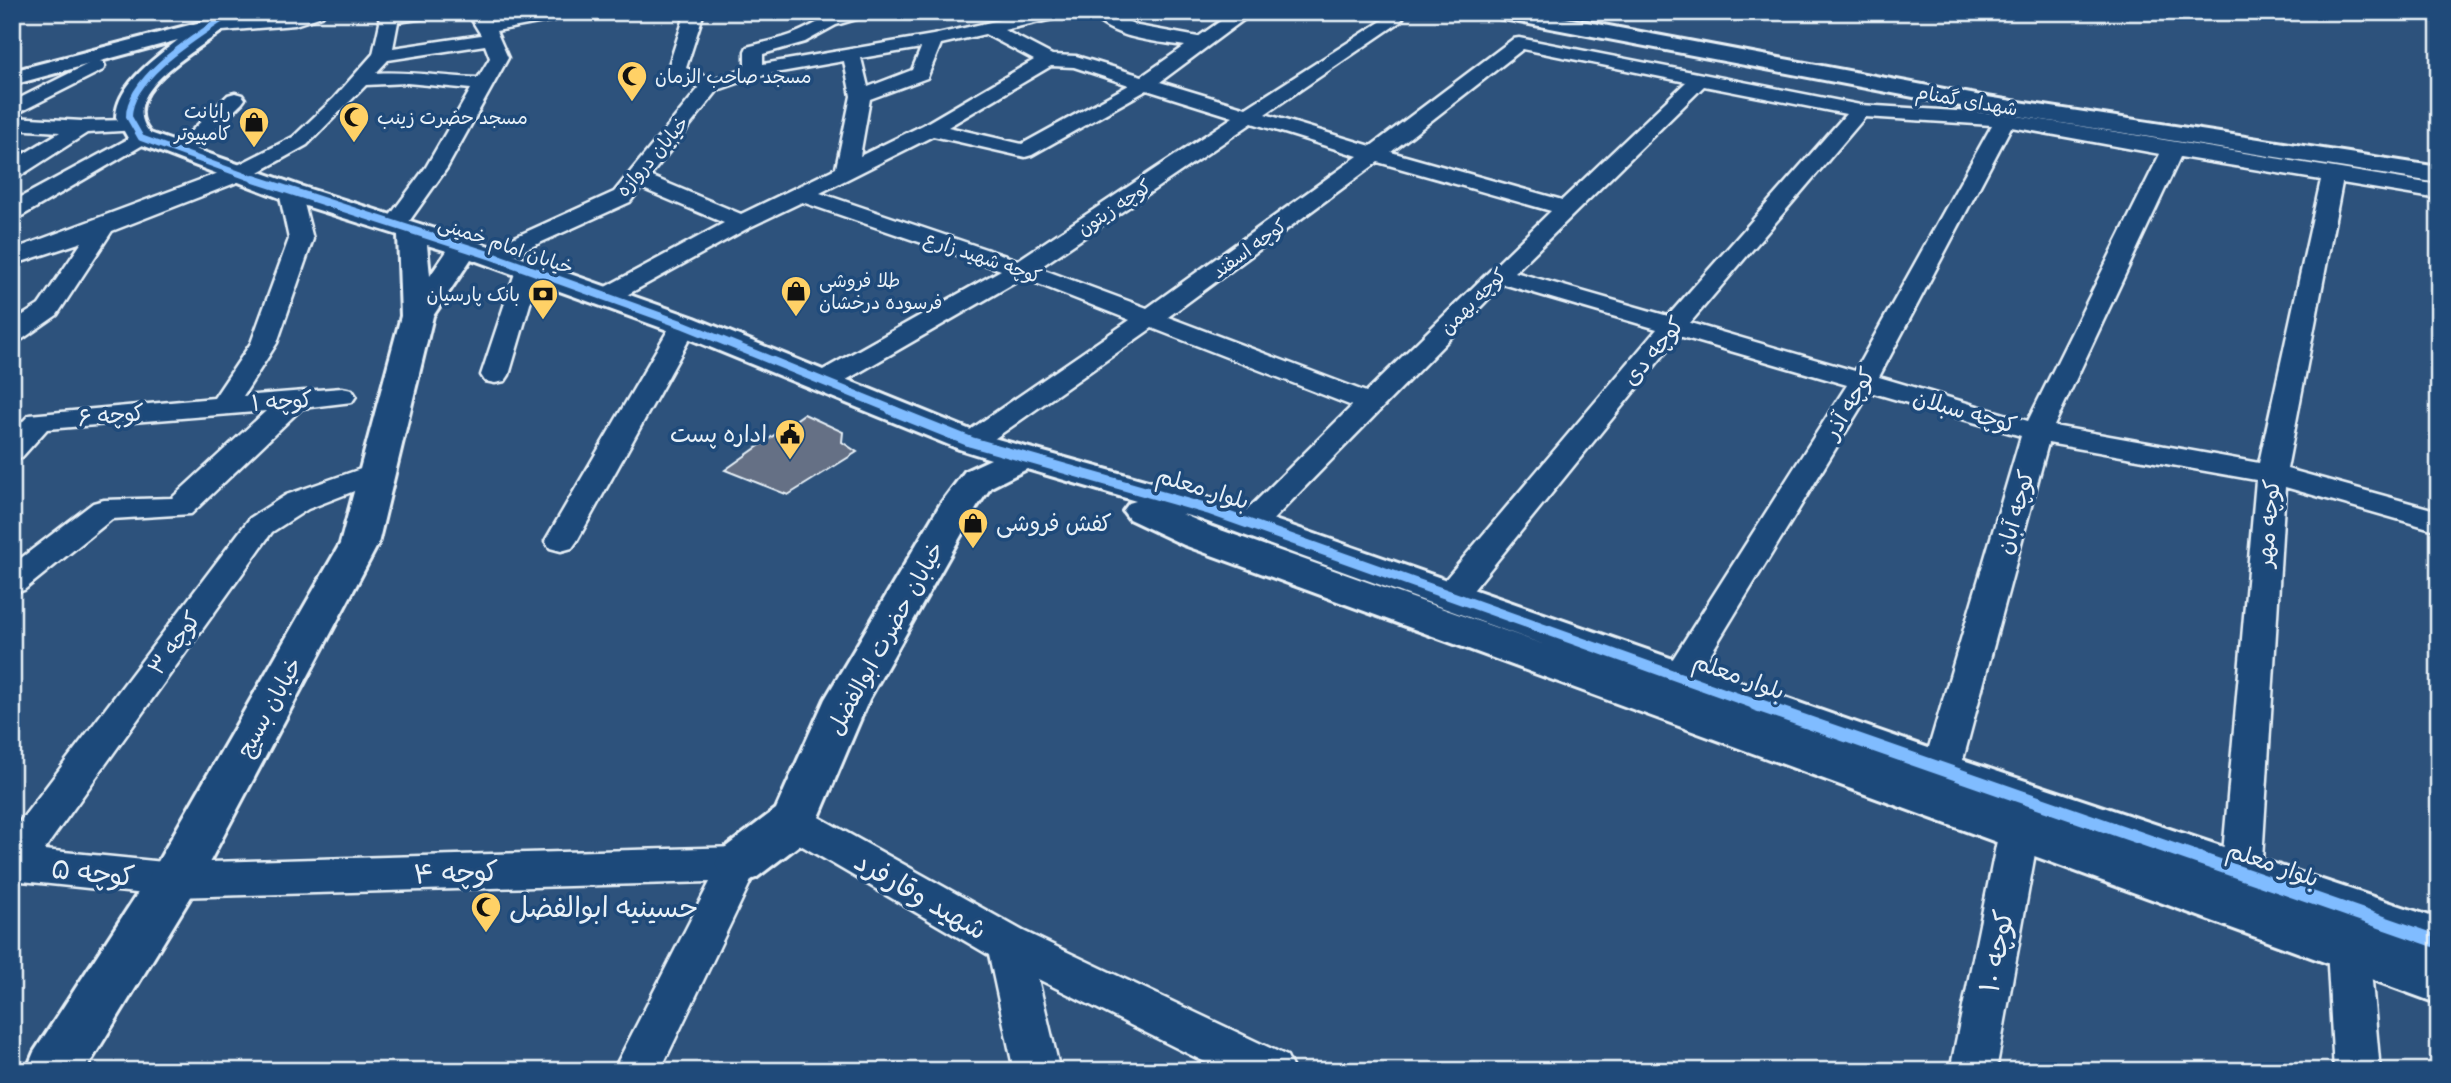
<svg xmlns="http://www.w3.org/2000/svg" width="2451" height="1083" viewBox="0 0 2451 1083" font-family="Sriracha,'Playpen Sans Arabic',sans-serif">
<rect width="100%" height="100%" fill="#2d527c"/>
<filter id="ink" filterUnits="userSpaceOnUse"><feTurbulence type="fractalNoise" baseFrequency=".0143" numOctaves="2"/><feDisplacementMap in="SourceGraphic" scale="14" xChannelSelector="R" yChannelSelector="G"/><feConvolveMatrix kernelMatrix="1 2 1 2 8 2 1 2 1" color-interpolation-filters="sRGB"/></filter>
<g filter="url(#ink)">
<!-- building -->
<path fill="#657085" stroke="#e8f1f8" stroke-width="2" d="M804,414l39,18 -1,10 15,10 -69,43 -63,-25z"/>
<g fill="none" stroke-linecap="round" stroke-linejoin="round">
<!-- minor casing -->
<g stroke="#e8f1f8" stroke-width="5">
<g id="minor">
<path d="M299,12h26l-3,4 -27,9 -84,7 -9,-5 9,-5z"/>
<path d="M378,12h63l-9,5 -34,5 -5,26 88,-13 -14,-23h18l6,10 50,-10h38l-9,5 -74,14 12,27 -61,110 -44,62h-16l-4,-5 43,-58 45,-78 -64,-6 -41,2 -59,60 -59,33 -136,53 -55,84 -36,25 -9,2v-20l27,-17 43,-63 -70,23v-15l220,-82 61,-31 41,-39 39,-44 7,-31zM485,45l5,13 -12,20c-34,-1 -67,-7 -102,-5l12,-13z"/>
<path d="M686,12h18l-18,56 26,11 33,-11v-17l2,-4c15,-4 30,-7 44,-12 29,-11 42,-27 75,-22l-3,4 -27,8 -31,17 -42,12v10l170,-29 102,-23h34l-3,4 -62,14 48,25 24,1 66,20 43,-30c-31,-5 -75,-7 -96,-34h20l29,14 60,11 35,-25h21l-94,70 86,26 148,-95 9,5 -3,4 -135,92 106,32 142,-107 6,-1 341,67 145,9 434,71v14l-97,-16 -55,286 152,42v20l-154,-44 -24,389 -6,12 -14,5 -14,-5 -6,-12 35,-396 -208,-37 -88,328 -6,10 -13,5 -13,-5 -6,-10 99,-335 -151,-44 -179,294 -12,4 -12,-4 -6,-9 6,-9 180,-283 -168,-49 -217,268 -12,3 -12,-3 -4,-8 4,-8 219,-259 -154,-45 -241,247 -11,3 -11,-3 -5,-7 5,-7 112,-111 -200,-78 -171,120 -10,3 -10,-3 -4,-6 4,-6 169,-116 -107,-42 -189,109 -10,2 -10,-2 -4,-6 4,-6 187,-105 -199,-68 -52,25 -136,75 -9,2 -9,-2 -3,-5 3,-5 128,-69 -83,-35 -11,14 -130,59 -8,2 -8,-2 -4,-5 4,-5 130,-59 85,-104 -30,-13 -2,-4zM985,34l49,26 -111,65 -63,31 10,-57 57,-21 14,-34zM921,48l-9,22 -44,17 -7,-29zM1523,49l163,33 -124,118 -171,-48zM844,61l7,35 -15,72 -95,46 -91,-38 68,-86 40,-14zM1051,66l23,1 55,18 -107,59 -74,-17zM1704,86l142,28 -178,202 -153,-44zM1147,90l86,27 -215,143 -198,-67 113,-57 92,21 7,-2zM1865,117l127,8 -137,246 -165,-48zM1252,123l106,33 -211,152 -108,-40zM2011,127l149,27 -132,267 -149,-44zM2180,157l141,23 -62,283 -205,-37zM1378,162l173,49 -185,181 -198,-75z"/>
<path d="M96,60l7,2 2,4 -2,4 -91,46v-14z"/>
<path d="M235,93l7,2 3,4 -3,4 -54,53h-14l-4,-4 4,-4 54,-53z"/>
<path d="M12,117l70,4 49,-1 7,2 3,4 -3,4 -51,3 -67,43 -8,1v-16l48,-29 -48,-3z"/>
<path d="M141,132l7,2 3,4 -3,4 -128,75 -8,2v-17z"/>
<path d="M290,185l8,2 3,5 12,47 -36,104 -34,53 99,-8 10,2 4,6 -4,6 -50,6 -111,106 -79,5 -88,71 -12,3v-28l81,-62 11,-3 68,-2 94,-87 -219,18 -25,28 -10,3v-27l17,-18 185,-17 37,-55 38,-104 -10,-47 3,-5z"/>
<path d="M528,263l9,2 3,5 -31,105 -4,6 -10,2 -10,-2 -4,-6 35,-105 3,-5z"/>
<path d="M684,317l9,3 4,5 -120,216 -5,7 -11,3 -11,-3 -5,-7 126,-216 4,-5z"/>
<path d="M375,464l10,3 5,6 -5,6 -77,30 -36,23 -228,318 130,13 565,-16 14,5 6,12 -99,207h-47l97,-189 -536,15 -162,-17v-48l238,-314 36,-23z"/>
<path d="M794,806l14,5 215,120 264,125 7,15h-71l-185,-92 22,92h-46l-25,-116 -209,-122 -5,-11 5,-11z"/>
<path d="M2019,815l14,5 6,11 -43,240h-46l49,-240 6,-11z"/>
<path d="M2348,929l15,6 6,13 11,123h-46l-7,-123 6,-13z"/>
</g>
</g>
<!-- tertiary casing -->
<g stroke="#e8f1f8" stroke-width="6">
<g id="tertiary">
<path d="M218,12h25c-19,28 -133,74 -93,121l150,53 202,64 193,68 288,117 240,67 734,256 482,161v85l-1255,-459 -55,-26 -6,-8 6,-8 7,-2 -109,-32 -36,18 -14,20 -108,192 -58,137 -55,42 -17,6 -17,-6 -7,-14 7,-14 54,-41 49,-110 116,-196 24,-32 26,-12 -32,-10 -286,-117 -202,-73 -38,57 -55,228 -186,351 -107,176h-59l8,-19 122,-187 184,-321 61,-228 -3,-81 -118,-37 -151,-58 -13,-23c1,-32 39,-59 62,-77l-166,45v-14l193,-50zM427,245l20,6 -17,25zM1182,514l15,4 348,127 -333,-118z"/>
<path d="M1488,12h46l453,85 452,70v16l-452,-72 -489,-93 -8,-1z"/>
</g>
</g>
<!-- minor -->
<use href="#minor" fill="#1f4a7a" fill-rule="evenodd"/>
<!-- tertiary -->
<use href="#tertiary" fill="#1f4a7a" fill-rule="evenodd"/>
<!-- cycleway-far3 casing -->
<g stroke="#1f4a7a" stroke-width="9">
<path id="cycleway-far3" d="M233,12c-31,21 -105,64 -104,105l12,21 118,43"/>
</g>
<!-- cycleway-far2 casing -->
<g stroke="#1f4a7a" stroke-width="11">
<path id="cycleway-far2" d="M254,179l238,77 192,69 212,86"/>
</g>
<!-- cycleway-far1 casing -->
<g stroke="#1f4a7a" stroke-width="15">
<path id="cycleway-far1" d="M891,410l80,32 239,68 550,196"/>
</g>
<!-- cycleway casing -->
<g stroke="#1f4a7a" stroke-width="18">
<path id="cycleway" d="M1755,704l684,238"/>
</g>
<!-- cycleway-far3 -->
<use href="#cycleway-far3" stroke="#80bcff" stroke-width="6"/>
<!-- cycleway-far2 -->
<use href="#cycleway-far2" stroke="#80bcff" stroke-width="8"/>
<!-- cycleway-far1 -->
<use href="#cycleway-far1" stroke="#80bcff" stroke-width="10"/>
<!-- cycleway -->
<use href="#cycleway" stroke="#80bcff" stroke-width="13"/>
</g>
</g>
<!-- icons -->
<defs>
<g id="mosque-pin" transform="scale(1.575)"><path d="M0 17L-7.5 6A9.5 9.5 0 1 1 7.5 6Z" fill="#ffd166" stroke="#1f4a7a"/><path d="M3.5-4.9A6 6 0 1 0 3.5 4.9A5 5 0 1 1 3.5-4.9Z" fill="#111"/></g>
<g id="shop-pin" transform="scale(1.575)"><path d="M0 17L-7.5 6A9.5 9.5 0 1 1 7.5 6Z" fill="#ffd166" stroke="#1f4a7a"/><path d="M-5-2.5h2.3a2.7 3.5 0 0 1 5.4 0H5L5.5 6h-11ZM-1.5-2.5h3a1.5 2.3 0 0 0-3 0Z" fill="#111"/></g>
<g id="bank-pin" transform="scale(1.575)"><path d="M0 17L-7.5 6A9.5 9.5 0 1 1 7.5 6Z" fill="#ffd166" stroke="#1f4a7a"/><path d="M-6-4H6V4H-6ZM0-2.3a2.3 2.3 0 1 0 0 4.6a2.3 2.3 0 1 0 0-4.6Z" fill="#111"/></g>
<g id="civic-pin" transform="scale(1.575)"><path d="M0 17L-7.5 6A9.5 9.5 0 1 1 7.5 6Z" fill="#ffd166" stroke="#1f4a7a"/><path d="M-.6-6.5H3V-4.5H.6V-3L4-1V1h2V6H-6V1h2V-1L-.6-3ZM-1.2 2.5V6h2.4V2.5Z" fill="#111"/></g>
</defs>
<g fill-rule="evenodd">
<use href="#mosque-pin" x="632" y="76"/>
<use href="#mosque-pin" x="354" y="117"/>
<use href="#shop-pin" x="254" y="122"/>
<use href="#shop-pin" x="796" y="291"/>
<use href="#bank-pin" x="543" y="294"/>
<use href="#civic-pin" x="790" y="434"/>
<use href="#shop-pin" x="973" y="523"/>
<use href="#mosque-pin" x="486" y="907"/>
</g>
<g text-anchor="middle" stroke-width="7" stroke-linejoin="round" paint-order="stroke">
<!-- far-poi labels -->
<g font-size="19" fill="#e8f1f8" stroke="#1f4a7a" text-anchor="start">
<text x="655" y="83">مسجد صاحب الزمان</text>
<text x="231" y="118" text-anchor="end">رایانت<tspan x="231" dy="22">کامپیوتر</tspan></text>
<text x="377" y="124">مسجد حضرت زینب</text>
<text x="819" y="287">طلا فروشی<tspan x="819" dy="22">فرسوده درخشان</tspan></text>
<text x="520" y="301" text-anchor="end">بانک پارسیان</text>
</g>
<!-- far-street labels -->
<g font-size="19" fill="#e8f1f8" stroke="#1f4a7a">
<text transform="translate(1967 100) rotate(10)" y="7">شهدای گمنام</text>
<text transform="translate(652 156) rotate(-49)" y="7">خیابان دروازه</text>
<text transform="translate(1114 207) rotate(-34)" y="7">کوچه زیتون</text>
<text transform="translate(506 245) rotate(19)" y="7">خیابان امام خمینی</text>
<text transform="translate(1249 248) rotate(-36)" y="7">کوچه اسفند</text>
<text transform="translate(983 257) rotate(19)" y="7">کوچه شهید زارع</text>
<text transform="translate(1473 301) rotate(-45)" y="7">کوچه بهمن</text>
</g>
<!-- street labels -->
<g font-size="23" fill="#e8f1f8" stroke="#1f4a7a">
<text transform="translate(1653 351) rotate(-50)" y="8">کوچه دی</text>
<text transform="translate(282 401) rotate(-4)" y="8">کوچه ۱</text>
<text transform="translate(1849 403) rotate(-59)" y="8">کوچه آذر</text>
<text transform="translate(1965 411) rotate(16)" y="8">کوچه سبلان</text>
<text transform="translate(111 415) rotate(-5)" y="8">کوچه ۶</text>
<text transform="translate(1203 488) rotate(17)" y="8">بلوار معلم</text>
<text transform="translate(2015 512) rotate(-74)" y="8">کوچه آبان</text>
<text transform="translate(2268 523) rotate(-85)" y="8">کوچه مهر</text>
<text transform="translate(885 638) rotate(-61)" y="8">خیابان حضرت ابوالفضل</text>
<text transform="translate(174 643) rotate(-54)" y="8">کوچه ۳</text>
<text transform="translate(1739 676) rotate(20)" y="8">بلوار معلم</text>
<text transform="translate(269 707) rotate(-61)" y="8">خیابان بسیج</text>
<text transform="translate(2273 864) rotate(19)" y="8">بلوار معلم</text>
</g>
<!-- poi labels -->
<g font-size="23" fill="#e8f1f8" stroke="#1f4a7a" text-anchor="end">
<text x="767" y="442">اداره پست</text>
<text x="996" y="531" text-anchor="start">کفش فروشی</text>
</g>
<!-- near-street labels -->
<g font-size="28" fill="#e8f1f8" stroke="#1f4a7a">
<text transform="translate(93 872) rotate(6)" y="10">کوچه ۵</text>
<text transform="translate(456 872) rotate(-2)" y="10">کوچه ۴</text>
<text transform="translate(921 895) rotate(30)" y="10">شهید وقارفرد</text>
<text transform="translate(1996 951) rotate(-79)" y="10">کوچه ۱۰</text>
</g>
<!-- near-poi labels -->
<g font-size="28" fill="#e8f1f8" stroke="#1f4a7a" text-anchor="start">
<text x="509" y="917">حسینیه ابوالفضل</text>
</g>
</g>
<!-- margin -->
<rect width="2451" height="1083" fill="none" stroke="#1f4a7a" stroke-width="42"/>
<rect x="21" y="21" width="2409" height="1041" fill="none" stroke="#e8f1f8" stroke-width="2.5" filter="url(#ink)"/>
</svg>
